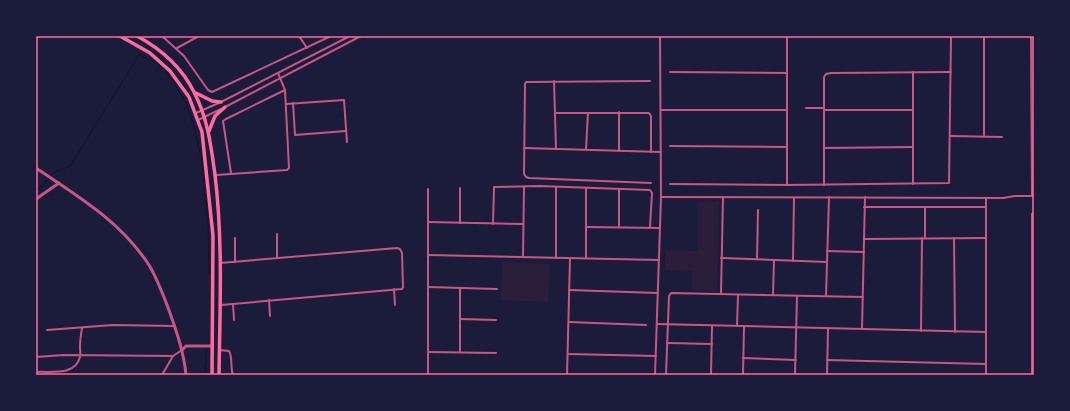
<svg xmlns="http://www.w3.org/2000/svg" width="1070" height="411" viewBox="0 0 1070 411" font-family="Lora,serif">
<rect width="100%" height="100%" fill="#1b1b3a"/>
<!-- green -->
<g fill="#2a1e3b">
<path d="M719,201l-2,91 -25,-2v-19l-27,-1v-20l33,1v-49z"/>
<path d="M502,262l48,2 -2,38 -47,-2z"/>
</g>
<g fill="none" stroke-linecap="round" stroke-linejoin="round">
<!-- stream -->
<g stroke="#12122b" stroke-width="1">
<path d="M186,102l8,25 7,29"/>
<path d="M201,159l3,23"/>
<path d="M51,176l2,-3 17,-7 69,-111c4,2 10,4 14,6 14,8 22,24 30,37"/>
<path d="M204,186l1,9"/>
<path d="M36,190l6,-3 7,-9"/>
<path d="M206,200l1,17"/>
<path d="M208,219l1,54"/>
<path d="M205,375l1,-25"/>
</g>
<!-- minor -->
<g stroke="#c65784" stroke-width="2">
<path d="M162,36l22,20 24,34 4,2 119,-56"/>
<path d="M299,36l8,12"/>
<path d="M787,36v149"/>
<path d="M984,36v100"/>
<path d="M1031,36l1,160"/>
<path d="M177,48l22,-12"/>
<path d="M670,72l117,1"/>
<path d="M554,81l2,68"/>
<path d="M650,81l-124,1 -1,2 -1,90 2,3 3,1 122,5"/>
<path d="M293,103l2,32 51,-4"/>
<path d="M286,104l58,-4 3,42"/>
<path d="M225,107l136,-71"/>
<path d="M806,108h18"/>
<path d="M661,110h126"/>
<path d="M824,110h89"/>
<path d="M619,112v39"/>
<path d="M196,113l25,-11 129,-66"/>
<path d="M555,113h94l2,3v36"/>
<path d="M198,120l23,-11"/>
<path d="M950,136l52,1"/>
<path d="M670,146l117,1"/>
<path d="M524,148l137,4"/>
<path d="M824,148l89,-1"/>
<path d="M586,149l2,-36"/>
<path d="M231,173l-8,-52 3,-2 59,-29"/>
<path d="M216,175l71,-5 2,-2 -4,-78 -7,-17"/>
<path d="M670,184l117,1 162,-2 2,-147"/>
<path d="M913,184v-112"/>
<path d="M824,185v-108l2,-3 5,-1 120,-1"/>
<path d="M556,187v71"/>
<path d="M619,189v38"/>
<path d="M661,197l342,1 12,-2h19"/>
<path d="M864,207h121"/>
<path d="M925,207v31"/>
<path d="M428,222l95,2"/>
<path d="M460,223v-35"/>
<path d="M493,224l1,-37 45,-1 111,4 2,3 -2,34"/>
<path d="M586,227l74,1"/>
<path d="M277,234v24"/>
<path d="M954,238l1,94"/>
<path d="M864,239l122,-1"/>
<path d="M827,251l37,1"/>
<path d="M428,255l231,5"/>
<path d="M523,257l1,-70"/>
<path d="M586,258v-70"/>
<path d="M721,258l106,4"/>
<path d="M757,259l1,-49"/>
<path d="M793,261l1,-63"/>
<path d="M235,262v-24"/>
<path d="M220,263l177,-15 3,1 2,4 1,34 -1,2 -181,16"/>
<path d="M428,287l69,2"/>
<path d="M460,288v64"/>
<path d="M394,289l1,16"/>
<path d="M569,290l89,3"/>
<path d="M721,294l2,-97"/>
<path d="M773,295l1,-35"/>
<path d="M826,296l3,-99"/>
<path d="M269,300l1,16"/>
<path d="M233,304l1,16"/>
<path d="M460,319l36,1"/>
<path d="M569,322l77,3"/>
<path d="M657,324l329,8"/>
<path d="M737,326l1,-31"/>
<path d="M862,329l3,-132"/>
<path d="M47,330l66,-5 62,1"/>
<path d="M921,331l1,-93"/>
<path d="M667,343l45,1"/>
<path d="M219,350l10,1c4,7 1,16 4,24"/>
<path d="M428,352l68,1"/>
<path d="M568,354l88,2"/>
<path d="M36,357l28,-2 109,1"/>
<path d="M743,358l53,2"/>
<path d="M827,360l159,4"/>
<path d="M36,372c16,-1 39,4 44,-15 1,-3 0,-7 0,-10 0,-6 1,-13 2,-19"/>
<path d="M162,375l11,-19 9,-6"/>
<path d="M428,375v-186"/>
<path d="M567,375l3,-117"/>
<path d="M655,375l6,-178 -1,-161"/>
<path d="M666,375l3,-79 2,-3 192,4"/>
<path d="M711,375l1,-49"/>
<path d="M743,375l1,-49"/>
<path d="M795,375l2,-79"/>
<path d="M827,375l1,-46"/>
<path d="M986,375v-177"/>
<path d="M1032,375v-161l2,-2"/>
</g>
<!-- tertiary -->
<g stroke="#c65784" stroke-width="3">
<path d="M36,168c43,29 84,53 113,97 9,15 15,32 21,48 7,20 14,40 16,62"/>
<path d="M36,199l23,-16"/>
<path d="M182,350l4,-4h26"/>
</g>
<!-- trunk -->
<g stroke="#ff6b9d" stroke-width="3.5">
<path d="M120,36l30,17 20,18 19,26 13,35 11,104 -1,139"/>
<path d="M137,36c24,13 45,32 57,56 14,27 17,54 21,83 8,66 5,133 4,200"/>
<path d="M196,93l16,8 9,1"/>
<path d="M209,131l6,-15 10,-9"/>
</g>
</g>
<!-- border -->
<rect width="1070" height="411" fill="none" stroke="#1b1b3a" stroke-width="74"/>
<rect x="37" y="37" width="996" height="337" fill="none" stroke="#ff6b9d" stroke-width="1.5"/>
</svg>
